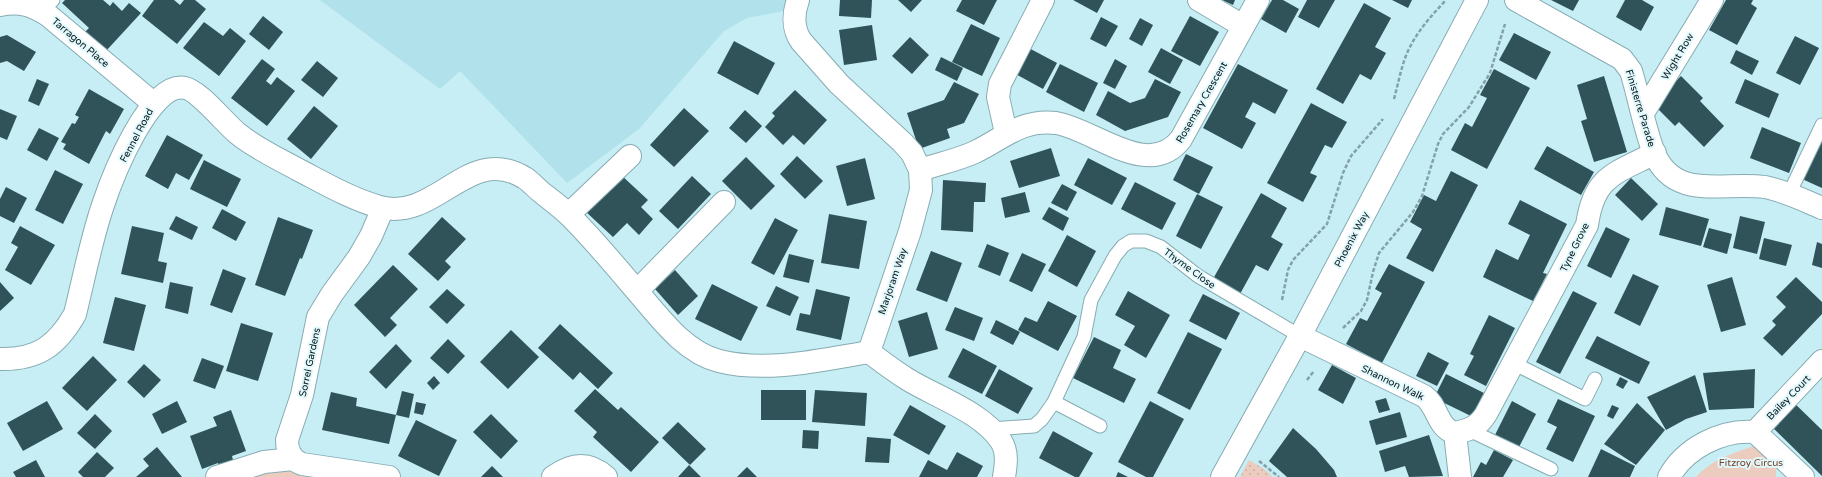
<svg xmlns="http://www.w3.org/2000/svg" width="1822" height="477" viewBox="0 0 1822 477" font-family="'Varela Round',sans-serif">
<defs>
<pattern id="grass-dots" width="8" height="8" patternUnits="userSpaceOnUse"><rect width="8" height="8" fill="#ecccbf"/><path d="M2 2h.1M6 6h.1" fill="none" stroke="#c9aea4" stroke-width="1.8" stroke-linecap="round"/></pattern>
</defs>
<rect width="100%" height="100%" fill="#c7eef5"/>
<!-- built -->
<path fill="#b1e1ea" d="M320,0h470l-6,11 -37,7 -23,13 -85,98 -72,54 -107,-112 -20,18z"/>
<!-- grass -->
<path fill="url(#grass-dots)" d="M1249,460l15,9 9,8h-33z"/>
<!-- park -->
<g fill="#ecccbf">
<path d="M1754,446l22,21v10h-80c15,-17 37,-24 58,-31z"/>
<path d="M274,469h9l23,8h-54z"/>
</g>
<!-- building -->
<g fill="#2f5359">
<path d="M65,0h38l7,6 3,-4 9,9 7,-8 12,10 -35,38 -21,-19 4,-4 -27,-25z"/>
<path d="M154,0h20l6,5 4,-5h11l11,9 -29,35 -35,-28z"/>
<path d="M840,0h32l-1,18 -32,-2z"/>
<path d="M898,0h24l-11,12z"/>
<path d="M962,0h35l-13,25 -28,-14z"/>
<path d="M1073,0h31l-7,13z"/>
<path d="M1222,0h13l-2,5z"/>
<path d="M1272,0h11l16,9 -13,24 -25,-14z"/>
<path d="M1307,0h28l-16,28 -21,-11z"/>
<path d="M1392,0h20l-4,8z"/>
<path d="M1551,0h28l-6,11z"/>
<path d="M1625,0h17l12,7 -13,24 -25,-14z"/>
<path d="M1726,0h27l-2,4 6,4 -20,37 -28,-15z"/>
<path d="M1364,3l27,15 -16,29 11,6 -15,27 -11,-6 -17,30 -27,-15z"/>
<path d="M263,16l20,16 -14,18 -20,-16z"/>
<path d="M1190,16l29,16 -19,34 -29,-15z"/>
<path d="M1101,17l17,9 -12,21 -16,-8z"/>
<path d="M1140,18l13,7 -11,21 -13,-7z"/>
<path d="M204,22l19,14 7,-8 16,13 -27,35 -36,-28z"/>
<path d="M971,24l29,14 -18,38 -30,-14z"/>
<path d="M872,25l5,35 -33,5 -5,-35z"/>
<path d="M1514,33l37,19 -15,28 -37,-20z"/>
<path d="M7,35l29,17 -12,19 -17,-10 -7,2v-26z"/>
<path d="M1795,36l24,12 -19,37 -24,-12z"/>
<path d="M910,37l19,18 -17,19 -20,-18z"/>
<path d="M734,41l41,22 -17,32 -41,-22z"/>
<path d="M1025,46l32,17 -14,26 -31,-17z"/>
<path d="M1161,48l22,12 -13,24 -22,-12z"/>
<path d="M1736,50l23,11 -7,14 -22,-12z"/>
<path d="M941,57l22,11 -6,13 -22,-11z"/>
<path d="M262,59l13,10 -9,12 5,4 6,-8 18,14 -28,35 -36,-28z"/>
<path d="M1115,59l12,7 -12,23 -12,-6z"/>
<path d="M317,61l21,17 -15,19 -22,-17z"/>
<path d="M1060,64l38,19 -14,29 -38,-20z"/>
<path d="M1238,64l50,26 -13,24 -22,-12 -8,15 11,6 -14,26 -39,-21z"/>
<path d="M1494,69l36,19 -43,81 -36,-19 14,-27 7,4 15,-29 -7,-3z"/>
<path d="M1604,76l23,76 -33,10 -13,-41 6,-2 -10,-34z"/>
<path d="M1681,76l22,22 -3,3 24,25 -20,21 -25,-25 -4,4 -22,-22z"/>
<path d="M37,79l12,5 -10,22 -11,-5z"/>
<path d="M1155,79l26,13 -13,25 -43,14 -29,-16 12,-24 22,12 15,-5z"/>
<path d="M1745,79l34,15 -10,24 -34,-15z"/>
<path d="M954,82l25,12 -15,29 -17,6 3,9 -31,11 -12,-36 37,-13z"/>
<path d="M89,89l35,20 -14,25 -4,-3 -17,33 -26,-15 3,-5 -5,-2 11,-19 3,1 4,-7 -4,-2z"/>
<path d="M795,90l32,30 -23,25 -11,-10 -10,10 -18,-18 10,-11 -3,-3z"/>
<path d="M1311,103l36,19 -15,26 -7,-3 -15,28 7,3 -14,26 -36,-19z"/>
<path d="M314,106l24,20 -27,33 -24,-20z"/>
<path d="M684,108l25,23 -35,36 -24,-22z"/>
<path d="M0,109l17,7 -10,24 -7,-3z"/>
<path d="M745,110l17,16 -16,17 -17,-15z"/>
<path d="M1762,127l39,16 -12,30 -39,-15z"/>
<path d="M39,128l20,10 -12,23 -20,-11z"/>
<path d="M167,135l36,20 -14,25 -13,-7 -8,16 -23,-13z"/>
<path d="M1822,139v49l-20,-9z"/>
<path d="M1547,146l47,26 -13,23 -47,-26z"/>
<path d="M1051,148l9,28 -41,12 -9,-27z"/>
<path d="M1186,154l27,13 -14,27 -26,-14z"/>
<path d="M797,156l26,25 -18,18 -25,-25z"/>
<path d="M746,157l29,29 -24,24 -29,-29z"/>
<path d="M865,158l10,41 -28,7 -11,-40z"/>
<path d="M1088,158l39,20 -15,27 -38,-20z"/>
<path d="M204,160l37,19 -14,28 -37,-18z"/>
<path d="M55,170l28,14 -20,40 -28,-14z"/>
<path d="M1451,171l27,14 -45,87 -27,-14 16,-29 -12,-7 14,-27 12,6z"/>
<path d="M620,174l28,26 -7,7 12,12 -14,16 -12,-12 -14,14 -28,-26z"/>
<path d="M692,176l19,18 -33,35 -19,-18z"/>
<path d="M1631,178l27,26 -16,17 -27,-26z"/>
<path d="M943,180l43,3 -1,19h-11l-1,30 -32,-2z"/>
<path d="M1135,182l41,21 -14,27 -41,-21z"/>
<path d="M1062,184l15,8 -10,19 -16,-8z"/>
<path d="M6,187l21,11 -13,25 -14,-7v-17z"/>
<path d="M1025,192l5,20 -25,6 -4,-20z"/>
<path d="M1261,193l26,15 -16,29 12,7 -15,27 -12,-6 -16,29 -27,-15z"/>
<path d="M1197,194l26,13 -22,42 -25,-13z"/>
<path d="M1520,200l47,24 -24,49 4,1 -14,27 -50,-24 13,-28 22,11 12,-25 -22,-11z"/>
<path d="M1049,207l20,11 -6,13 -21,-12z"/>
<path d="M1666,207l43,12 -8,27 -42,-11z"/>
<path d="M222,209l24,13 -10,19 -24,-13z"/>
<path d="M829,214l38,7 -8,48 -38,-6z"/>
<path d="M176,216l22,11 -6,13 -23,-11z"/>
<path d="M1740,216l25,6 -8,32 -24,-6z"/>
<path d="M278,217l35,13 -11,29 -2,-1 -15,38 -30,-11z"/>
<path d="M442,217l24,22 -21,22 6,6 -13,14 -30,-27z"/>
<path d="M775,218l23,12 -24,45 -23,-12z"/>
<path d="M20,226l35,19 -24,40 -26,-15 13,-23 -7,-4z"/>
<path d="M132,226l32,7 -6,28 9,2 -4,20 -42,-9z"/>
<path d="M1606,227l24,12 -19,39 -24,-12z"/>
<path d="M1709,228l23,6 -5,20 -24,-7z"/>
<path d="M1067,235l29,16 -19,36 -29,-16z"/>
<path d="M1764,238l28,7 -6,21 -27,-7z"/>
<path d="M1817,242l5,2v24l-10,-3z"/>
<path d="M987,244l22,9 -9,23 -22,-9z"/>
<path d="M931,251l31,12 -15,39 -31,-12z"/>
<path d="M1022,253l24,11 -14,28 -23,-11z"/>
<path d="M789,254l25,6 -5,23 -26,-6z"/>
<path d="M1389,264l36,18 -43,81 -36,-19 14,-26 7,3 15,-28 -7,-4z"/>
<path d="M393,265l25,24 -28,29 7,7 -12,12 -31,-32z"/>
<path d="M223,269l23,9 -14,35 -22,-8z"/>
<path d="M675,270l23,26 -20,19 -23,-26z"/>
<path d="M1633,274l26,12 -19,40 -26,-13z"/>
<path d="M1732,277l14,48 -25,7 -14,-47z"/>
<path d="M1796,277l26,25v12l-40,42 -19,-18 13,-13 -4,-4 14,-14 -10,-10z"/>
<path d="M0,282l14,16 -14,13z"/>
<path d="M170,282l23,5 -5,27 -23,-6z"/>
<path d="M712,284l46,23 -17,34 -46,-22z"/>
<path d="M776,286l23,11 -9,19 -24,-10z"/>
<path d="M447,289l18,16 -18,19 -18,-17z"/>
<path d="M816,289l34,8 -9,43 -45,-10 4,-17 10,2z"/>
<path d="M1128,291l42,24 -24,43 -22,-13 11,-19 -20,-11z"/>
<path d="M1573,291l24,12 -37,71 -24,-12z"/>
<path d="M1203,294l37,19 -14,27 -37,-19z"/>
<path d="M115,297l31,8 -12,46 -31,-8z"/>
<path d="M1048,301l29,15 -19,35 -40,-21 7,-13 12,5z"/>
<path d="M955,307l28,11 -9,23 -29,-11z"/>
<path d="M927,312l11,37 -29,8 -11,-36z"/>
<path d="M1489,315l26,13 -29,58 -22,-11 10,-19 -4,-2z"/>
<path d="M996,320l24,12 -7,13 -23,-12z"/>
<path d="M241,323l32,10 -15,48 -32,-10z"/>
<path d="M560,324l53,49 -15,16 -18,-17 -7,8 -35,-32z"/>
<path d="M511,330l28,27 -31,32 -28,-27z"/>
<path d="M1188,332l34,17 -32,61 -33,-17z"/>
<path d="M1597,336l53,26 -11,22 -54,-26z"/>
<path d="M1094,337l27,13 -8,18 23,11 -12,24 -51,-25z"/>
<path d="M448,339l17,17 -17,18 -18,-16z"/>
<path d="M396,344l16,17 -26,28 -17,-17z"/>
<path d="M963,348l34,18 -15,28 -34,-17z"/>
<path d="M1428,352l21,11 -12,23 -21,-10z"/>
<path d="M93,356l24,24 -30,31 -25,-23z"/>
<path d="M202,358l22,8 -9,23 -22,-8z"/>
<path d="M144,364l17,16 -17,18 -17,-16z"/>
<path d="M1332,365l24,13 -13,26 -25,-14z"/>
<path d="M999,369l34,19 -15,26 -33,-18z"/>
<path d="M1755,369l-1,39 -45,2 -6,-37z"/>
<path d="M1446,374l38,19 -11,24 -39,-19z"/>
<path d="M1695,375l12,37 -21,7 -20,11 -19,-33z"/>
<path d="M434,376l6,7 -7,7 -6,-7z"/>
<path d="M1620,377l8,4 -5,8 -7,-4z"/>
<path d="M595,389l23,21 3,-3 38,35 -28,30 -38,-35 4,-5 -23,-21z"/>
<rect x="761" y="390" width="45" height="30"/>
<path d="M815,390l52,3 -2,33 -53,-4z"/>
<path d="M402,391l12,3 -5,24 -13,-3z"/>
<path d="M331,392l26,6 -1,8 40,9 -7,29 -67,-14z"/>
<path d="M1386,398l4,12 -11,3 -4,-12z"/>
<path d="M1558,399l37,17 -22,46 -27,-13 11,-22 -10,-5z"/>
<path d="M1790,399l32,31v46l-55,-54z"/>
<path d="M47,401l16,28 -40,22 -16,-28z"/>
<path d="M177,401l10,21 -25,12 -10,-20z"/>
<path d="M1150,401l34,18 -31,58h-7l-28,-15z"/>
<path d="M1512,401l24,13 -18,35 -24,-12z"/>
<path d="M416,402l10,2 -3,11 -9,-2z"/>
<path d="M1637,403l28,27 -29,35 -32,-21z"/>
<path d="M910,405l36,21 -17,29 -36,-20z"/>
<path d="M1612,405l7,3 -6,11 -6,-3z"/>
<path d="M231,410l15,41 -14,5 2,8 -14,5 -2,-6 -16,6 -12,-33 27,-10 -4,-9z"/>
<path d="M1400,412l7,25 -31,8 -7,-24z"/>
<path d="M95,414l17,17 -17,18 -18,-16z"/>
<path d="M491,414l27,27 -17,18 -28,-27z"/>
<path d="M416,420l41,20 -18,36 -41,-20z"/>
<path d="M678,422l28,27 -16,16 -28,-27z"/>
<path d="M1293,428l23,21 18,21 3,7h-50l-18,-16z"/>
<path d="M803,430l16,1 -1,18 -16,-1z"/>
<path d="M1053,431l40,22 -14,24h-4l-36,-19z"/>
<path d="M1429,435l14,41 -34,1 -4,-11 -20,6 -6,-21z"/>
<path d="M867,437l24,2 -2,24 -24,-1z"/>
<path d="M157,447l25,30h-46l13,-11 -6,-7z"/>
<path d="M1601,449l34,17 -5,11h-42z"/>
<path d="M1494,450l19,10 -10,17h-30l8,-15 5,3z"/>
<path d="M97,452l17,16 -9,9h-22l-5,-5z"/>
<path d="M957,452l26,14 -6,11h-58l9,-17 19,10z"/>
<path d="M36,460l9,17h-29l-3,-5z"/>
<path d="M689,465l12,12h-23z"/>
<path d="M492,466l11,11h-22z"/>
<path d="M747,467l10,10h-20z"/>
<path d="M1118,472l10,5h-12z"/>
</g>
<g fill="none" stroke-linecap="round" stroke-linejoin="round">
<!-- lane casing -->
<g stroke="#87acb3" stroke-width="15">
<g id="lane">
<path d="M42,11l11,-11"/>
<path d="M1789,194l33,-69"/>
<path d="M1513,363l72,36 10,-20"/>
<path d="M1054,402l46,24"/>
<path d="M991,429l43,-3 8,-7 12,-17 30,-65 7,-37 24,-44 8,-10 8,-5h15l15,6 37,29 102,60"/>
<path d="M1469,430l82,39"/>
</g>
</g>
<!-- street casing -->
<g stroke="#87acb3" stroke-width="24">
<g id="street">
<path d="M798,0c-5,14 -5,29 3,41l38,43 63,58 10,11 8,17 1,20 -11,41 -41,121"/>
<path d="M1199,0l44,26"/>
<path d="M1516,0l106,59 9,12c8,26 13,56 23,82 21,49 70,28 111,34 20,4 38,13 57,21"/>
<path d="M0,5c20,-4 32,0 49,11l104,87"/>
<path d="M1643,113l69,-113"/>
<path d="M1006,133l-8,-36 2,-13 43,-84"/>
<path d="M920,170c18,-6 38,-10 55,-18 29,-14 46,-33 81,-29 38,6 93,58 125,16l77,-139"/>
<path d="M383,208l-12,28 -12,21 -27,37 -14,23 -16,78 -15,45c0,11 4,20 15,24l87,13"/>
<path d="M569,214l61,-58"/>
<path d="M637,291l87,-89"/>
<path d="M1300,336l124,60c14,10 13,32 31,37"/>
<path d="M869,352c12,9 25,19 38,27 29,18 75,33 94,62 7,11 5,24 3,36"/>
<path d="M0,359c37,1 57,-13 75,-45 9,-36 16,-74 28,-109 9,-27 47,-125 82,-117 13,2 40,35 52,45 18,15 40,25 60,36 27,14 54,30 83,38 57,15 88,-64 145,-29 6,4 11,10 16,14 10,8 20,15 29,24 23,23 44,48 65,73 23,26 48,63 84,72 48,12 102,-1 150,-9"/>
<path d="M1755,432l67,-71"/>
<path d="M1455,433c14,-3 23,-6 31,-19l101,-189c7,-49 27,-51 68,-72"/>
<path d="M1455,433l5,44"/>
<path d="M217,477l47,-15 29,-3"/>
<path d="M553,477c18,-13 35,-16 53,0"/>
<path d="M1222,477l78,-141 177,-336"/>
<path d="M1669,477c16,-29 53,-48 86,-45l48,45"/>
</g>
</g>
<!-- path -->
<g stroke="#83a2a7" stroke-width="2.5" stroke-dasharray="4 2" stroke-linecap="butt">
<path d="M1394,99c5,-18 8,-38 17,-54 9,-17 22,-31 35,-45"/>
<path d="M1282,300l6,-30 5,-10 34,-36 16,-51 8,-17 32,-37"/>
<path d="M1343,328l18,-17 6,-11 6,-28 6,-19 34,-41 9,-16 16,-52 5,-10 26,-27 21,-34 15,-49"/>
<path d="M1307,380l7,-9"/>
<path d="M1259,461l20,16"/>
</g>
<!-- lane -->
<use href="#lane" stroke="#fff" stroke-width="13"/>
<!-- street -->
<use href="#street" stroke="#fff" stroke-width="22"/>
</g>
<g text-anchor="middle" stroke-width="4" stroke-linejoin="round" paint-order="stroke">
<!-- street labels -->
<g font-size="10" fill="#081719" stroke="#e1f8fc">
<text transform="translate(81 42) rotate(40)" y="4">Tarragon Place</text>
<text transform="translate(1677 56) rotate(-59)" y="4">Wight Row</text>
<text transform="translate(1201 102) rotate(-60)" y="4">Rosemary Crescent</text>
<text transform="translate(1641 108) rotate(73)" y="4">Finisterre Parade</text>
<text transform="translate(136 135) rotate(-62)" y="4">Fennel Road</text>
<text transform="translate(1351 239) rotate(-62)" y="4">Phoenix Way</text>
<text transform="translate(1574 247) rotate(-64)" y="4">Tyne Grove</text>
<text transform="translate(1190 268) rotate(36)" y="4">Thyme Close</text>
<text transform="translate(892 281) rotate(-71)" y="4">Marjoram Way</text>
<text transform="translate(309 362) rotate(-78)" y="4">Sorrel Gardens</text>
<text transform="translate(1393 382) rotate(26)" y="4">Shannon Walk</text>
<text transform="translate(1788 397) rotate(-46)" y="4">Bailey Court</text>
</g>
<!-- park labels -->
<g font-size="10" fill="#783f25" stroke="#e1f8fc">
<text x="1751" y="466">Fitzroy Circus</text>
</g>
</g>
</svg>
